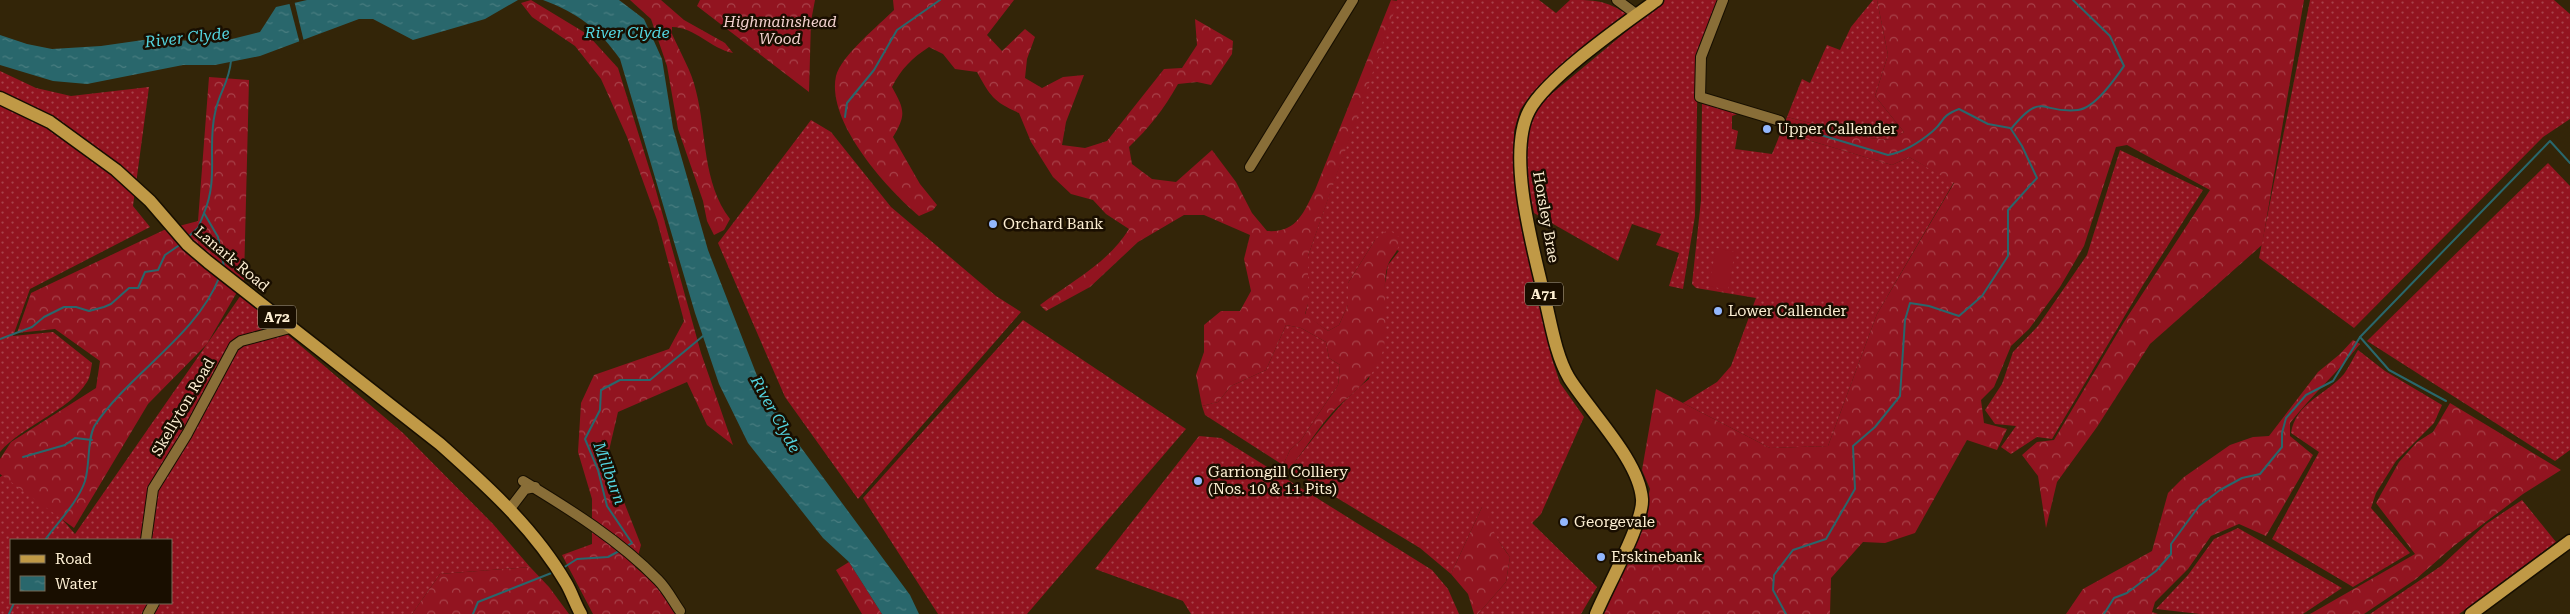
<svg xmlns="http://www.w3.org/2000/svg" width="2570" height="614" viewBox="0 0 2570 614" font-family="'Roboto Serif',serif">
<defs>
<pattern id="grass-dots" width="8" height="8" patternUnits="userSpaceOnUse" patternTransform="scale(1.25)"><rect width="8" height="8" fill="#921420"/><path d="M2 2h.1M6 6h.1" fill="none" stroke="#a8424a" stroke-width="1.8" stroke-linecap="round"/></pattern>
<pattern id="forest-crowns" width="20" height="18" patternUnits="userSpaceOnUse" patternTransform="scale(1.25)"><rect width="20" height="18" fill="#921420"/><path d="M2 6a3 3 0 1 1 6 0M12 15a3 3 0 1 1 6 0" fill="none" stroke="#a8424a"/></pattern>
<pattern id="water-ripples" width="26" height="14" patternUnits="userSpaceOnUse" patternTransform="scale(1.25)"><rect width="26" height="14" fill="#29676c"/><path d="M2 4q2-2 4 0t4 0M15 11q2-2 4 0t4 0" fill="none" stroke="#497d80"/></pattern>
</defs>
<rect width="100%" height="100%" fill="#332508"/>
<!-- grass -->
<g fill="url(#grass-dots)" fill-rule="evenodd">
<path d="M1397,0h142l17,13 14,-13c25,0 35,0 57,14l-95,79 -12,17 -6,21v47l20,106 18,75 8,24 24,34 -43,97 -9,9 65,64 -16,27h-103l28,-32 4,-25 -15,-21 -13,-29 -31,67 -31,-26 -131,-79c26,-32 48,-65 80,-90l19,-114 11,-14 -24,-11 -27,43v22l-9,20 -11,6 -23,-16 3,-11v-48z"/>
<path d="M1664,0h57l-17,34 -6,23 -3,159 -12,73 -14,-3 10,-33 -23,-8 5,-11 -29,-10 -14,37 -84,-48c-8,-40 -16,-76 9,-112z"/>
<path d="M1873,0h4l11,55 -13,41 29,36 -13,8 -22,-2 -82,-21 15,-38 8,4 17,-38 13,5 11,-23z"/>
<path d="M2310,0h244l16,14v105l-27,18 -189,191 -95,-70z"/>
<path d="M0,71l36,17 35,8 78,-9 -16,119 17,21 -120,62 -17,47 40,-4 39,31c-1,6 -2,15 -5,19 -18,29 -64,43 -87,70z"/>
<path d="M1702,101l38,12 -8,3v13l6,2 -3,18 37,5 9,-22 111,33 17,-8 45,25 -77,132 -49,132 -58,2 -87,-45 34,-21 14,-16 25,-68 -60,-10 -4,-4 9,-84z"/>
<path d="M811,120l20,12 60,75 105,89 25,16 -163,187 -73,-102 -67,-154z"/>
<path d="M2120,150l83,40 -60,95 -91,154 -15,-2 -26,17 -10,-7 15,-21 -21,-2 -10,-14 17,-26 11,-32 25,-26 49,-71z"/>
<path d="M2548,163l22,23v264l-15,11 -188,-120z"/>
<path d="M241,295l162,138 90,91 37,43 -90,7 -28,40h-412v-137l16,-11 59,68zM11,540h160v63h-160z"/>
<path d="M1023,320l163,109 -159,185h-89l-75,-116z"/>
<path d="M1286,325l15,3 25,14 3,16 11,7 -2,20 -37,55 -11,10 -7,15 -78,-50 -3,-9 16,-4 13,-16 35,-16z"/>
<path d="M2358,350l27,21 57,34 -8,18 -38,38 -20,32 -5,15 39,45 -57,34 -81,-48 47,-87 -28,-19c5,-31 35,-38 53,-59 5,-7 9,-16 14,-24z"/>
<path d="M1199,436l22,2 211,132 16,19 11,25h-268l-8,-13 -88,-32z"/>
<path d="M2522,500l34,42 -97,72h-89l71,-48 45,-42z"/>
<path d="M2238,528l104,60 -39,26h-103l-44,-5 32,-34 26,-36z"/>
</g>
<!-- forest -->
<g fill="url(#forest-crowns)">
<path d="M531,0l56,34 31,34 37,119 46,166 32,92 -26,-20 -20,-43 -69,30 -11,47 34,86 -6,22 19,16 23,31h-84l-31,-59 30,-11v-45l-14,-47 3,-49 13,-28 75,-26 15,-28 -27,-101 -30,-83 -26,-58 -26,-33 -43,-29 -11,-14z"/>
<path d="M630,0h31l23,20 41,23 8,10c-22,-4 -38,-26 -61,-26v7c8,18 20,38 24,57 11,43 6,91 34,128l-6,11 -10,5 -7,-14 -4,-20 -25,-72 -11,-63 -16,-47z"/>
<path d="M700,0h115l-4,21 -2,71 -112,-86z"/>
<path d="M893,0h121l-27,35 15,16 23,-22 10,8 -8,22 -2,19 17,10 21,-11 21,-2 -18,47 -4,23 23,3 22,-7 57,-72 18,-1 15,-23 -2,-26 38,22 -1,13 -21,31 -14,-3 -19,2c-14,25 -29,44 -49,63l3,17 20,15 24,3 36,-32 24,32 16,31 15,18c30,2 36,-18 48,-41l76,-190 7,1 -90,255v48l-3,10 23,17 11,-6 9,-20v-22l27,-43 13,-11 12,9c-2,17 -7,15 -12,27 -8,22 3,66 -7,92 -9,24 -33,38 -50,57 -15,17 -27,37 -42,55l-6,-4 7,-15 11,-10 37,-55 2,-20 -11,-7 -3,-16 -25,-14 -15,-3 -20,45 -35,16 -13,16 -16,4 -6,-31 8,-23v-27l17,-14h19l11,-20 -7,-32 6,-24 -46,-20h-20l-46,27 -48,45 -44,24 -6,-6c32,-24 67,-41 89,-76l-23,-15 -13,-14 -22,-6 -18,-17 -22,-35 -12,-29c-25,-11 -29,-17 -42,-41l-22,-3 -12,-15 -14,-7c-17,11 -28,22 -37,40 12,22 15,27 1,50l27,47 17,21 -4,5 -14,6c-32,-27 -93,-94 -83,-140 5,-20 43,-51 58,-66z"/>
<path d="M1877,0h427l-42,245 -112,99 -53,83 -40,55 -11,46 -8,-52 -16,-21 15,-13 17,-2 70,-118 86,-132 -83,-45 -11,2 -32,99 -24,41 -31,42 -18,17 -17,41 -13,13 3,23 23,6 -10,21 -30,-10 -52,93 -30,10 -22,-1 -32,36 -1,36h-228l38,-82 10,-43 -8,-19 14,-81 114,59 58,-2 49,-132 77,-131 -45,-26 -17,8 -111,-33 6,-15 82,21 22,2 13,-8 -29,-36 13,-41z"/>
<path d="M209,77l40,3 -5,200 -37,64 -59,60 -74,124 -74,-54v-15l11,-17 85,-54 4,-27 -45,-32 -38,4 14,-40 133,-63 34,-9z"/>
<path d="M2353,340l7,4c-22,28 -48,51 -70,79v13l23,19 -47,81 -27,-12 -28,12 -23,33 -33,33 -3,10 6,2h-92l17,-25 69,-38 16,-58 16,-16 46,-32 23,-8 16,-1 49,-64 22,-18z"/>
<path d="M2450,403l111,67 -38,24 -68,51 -39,34 -52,35h-54l105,-60 -39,-51 23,-41 18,-20 16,-10z"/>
<path d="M1482,507l5,1c3,21 11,33 23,49l-4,25 -28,32h-4l-6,-20 -17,-20z"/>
<path d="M849,562l33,52h-20l-26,-44z"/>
<path d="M530,567l19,20 20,27h-157l28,-40z"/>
</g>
<!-- garden -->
<path fill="#921420" d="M1716,248l19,4 -7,38 -19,-4z"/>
<!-- water -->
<g fill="url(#water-ripples)">
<path d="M307,0h211l-33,19 -72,21 -40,-21h-14l-99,37 -45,9h-32l-96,19 -34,-3 -53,-16v-30l27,9 25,5 49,-3 42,-6 81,1 36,-9 16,-25z"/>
<path d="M543,0h76l25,19 18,40 11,69 35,122 53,136 33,52 116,157 9,19h-37l-33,-52 -26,-24 -75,-95 -29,-59 -24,-71 -75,-254c-21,-30 -42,-46 -77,-59z"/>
</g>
<!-- pier -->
<path fill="#332508" d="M294,0l10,42 -4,2 -11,-42z"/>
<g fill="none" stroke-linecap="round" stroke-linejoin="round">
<!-- stream -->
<g stroke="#29676c" stroke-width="2">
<path d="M845,117l2,-14 27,-33 23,-40 43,-30"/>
<path d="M1784,124l104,31c16,-3 32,-13 45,-24 13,-11 6,-14 26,-22l29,15 22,4"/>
<path d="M188,237l10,-9 6,-15"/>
<path d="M224,267l-6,-30 -14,-24c15,-35 3,-66 11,-100 4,-21 14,-30 16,-52"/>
<path d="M2360,337l29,33 57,31"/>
<path d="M0,339l32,-12 12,-10 20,-10h12l13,4 15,-4 7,-3 18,-16h9l7,-16 13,-2 7,-15 16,-11"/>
<path d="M23,457l42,-12 10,-7 17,2"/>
<path d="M45,540c13,-18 33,-38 40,-59 5,-15 2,-43 10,-56 35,-52 101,-89 124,-147"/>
<path d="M627,546l5,-3 -25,-37 -9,-36 -13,-31 15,-29 1,-20 19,-10h30l53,-44"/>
<path d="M563,568l14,-9 31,-2 13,-7"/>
<path d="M9,614l5,-11"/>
<path d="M473,614l5,-12 76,-30"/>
<path d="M1786,614l-13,-24 1,-15 19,-25 33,-11 29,-50 -2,-43 22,-19 25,-31 5,-76 5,-17 19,3 30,10 23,-20 26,-40v-46l29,-32 -15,-32 -11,-17c32,-39 29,-15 67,-19 17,-2 37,-31 46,-44l-14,-30 -37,-36"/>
<path d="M2104,614l10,-16 13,-5 29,-22 15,-17v-10l28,-38 21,-16 22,-12 18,-4 22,-27v-14l4,-15 20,-23 27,-14 27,-44 190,-196 20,22"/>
</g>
<!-- minor casing -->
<g stroke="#170f01" stroke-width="12">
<g id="minor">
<path d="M1617,0l19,14"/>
<path d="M1723,0l-22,57 -1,40 80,24"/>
<path d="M1250,167l103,-167"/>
<path d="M523,481c48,29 96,59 135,99 9,9 15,21 22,31"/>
<path d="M509,510l16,-21 10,-2"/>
<path d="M146,540l7,-51 34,-55 47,-88 7,-5 49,-13"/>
<path d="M148,614l6,-11"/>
</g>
</g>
<!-- major casing -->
<g stroke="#170f01" stroke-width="15">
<g id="major">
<path d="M0,98l50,24 66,48 34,31 38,44 20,17 232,182c46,41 95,85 126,139 6,10 9,21 15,31"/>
<path d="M1596,614c10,-25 48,-92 46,-115 -3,-39 -51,-86 -73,-121 -13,-22 -18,-54 -24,-79 -11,-47 -39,-144 -16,-188 17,-33 96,-88 128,-111"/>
<path d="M2471,614l99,-73"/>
</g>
</g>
<!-- minor -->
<use href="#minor" stroke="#896e38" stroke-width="10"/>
<!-- major -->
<use href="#major" stroke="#c09946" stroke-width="12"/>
</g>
<!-- markers -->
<g fill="#93b7fd" stroke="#190e00" stroke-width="2">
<circle cx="1767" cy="129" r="5"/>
<circle cx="993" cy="224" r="5"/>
<circle cx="1718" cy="311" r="5"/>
<circle cx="1198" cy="481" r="5"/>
<circle cx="1564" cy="522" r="5"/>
<circle cx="1601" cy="557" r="5"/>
</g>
<g text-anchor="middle" stroke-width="5" stroke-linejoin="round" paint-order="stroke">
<!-- shield labels -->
<g fill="#190e00" stroke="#b9ac94" stroke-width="1">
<rect x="1525" y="282.5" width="38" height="23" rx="4"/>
<rect x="258" y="305.5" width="38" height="23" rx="4"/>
</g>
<g font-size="14" font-weight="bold" fill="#fdefd3">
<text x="1544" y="299">A71</text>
<text x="277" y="322">A72</text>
</g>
<!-- park labels -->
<g font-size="15" font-style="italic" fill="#f3d2cf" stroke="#190e00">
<text x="780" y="27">Highmainshead<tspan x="780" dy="17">Wood</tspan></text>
</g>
<!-- poi labels -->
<g font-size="15" fill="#fdefd3" stroke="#190e00" text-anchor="start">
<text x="1777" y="134">Upper Callender</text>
<text x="1003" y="229">Orchard Bank</text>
<text x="1728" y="316">Lower Callender</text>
<text x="1208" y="477">Garriongill Colliery<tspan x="1208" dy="17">(Nos. 10 &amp; 11 Pits)</tspan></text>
<text x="1574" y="527">Georgevale</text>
<text x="1611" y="562">Erskinebank</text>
</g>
<!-- street labels -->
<g font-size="15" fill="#fdefd3" stroke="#190e00">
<text transform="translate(1546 217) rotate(80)" y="5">Horsley Brae</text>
<text transform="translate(232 259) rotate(40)" y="5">Lanark Road</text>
<text transform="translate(183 407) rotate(-60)" y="5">Skellyton Road</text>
</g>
<!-- water labels -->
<g font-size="16" font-style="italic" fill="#53d5e0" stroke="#190e00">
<text x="627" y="38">River Clyde</text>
<text transform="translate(187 37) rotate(-6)" y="6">River Clyde</text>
<text transform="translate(776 414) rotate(61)" y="6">River Clyde</text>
<text transform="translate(610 473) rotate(70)" y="6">Millburn</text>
</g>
</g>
<!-- legend -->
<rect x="10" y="539" width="162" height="65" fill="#190e00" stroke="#746854"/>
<rect x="20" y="555" width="25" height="8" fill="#c09946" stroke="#746854"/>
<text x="55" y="564" font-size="15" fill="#fdefd3">Road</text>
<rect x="20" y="576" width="25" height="15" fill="url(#water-ripples)" stroke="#746854"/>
<text x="55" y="589" font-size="15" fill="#fdefd3">Water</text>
</svg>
